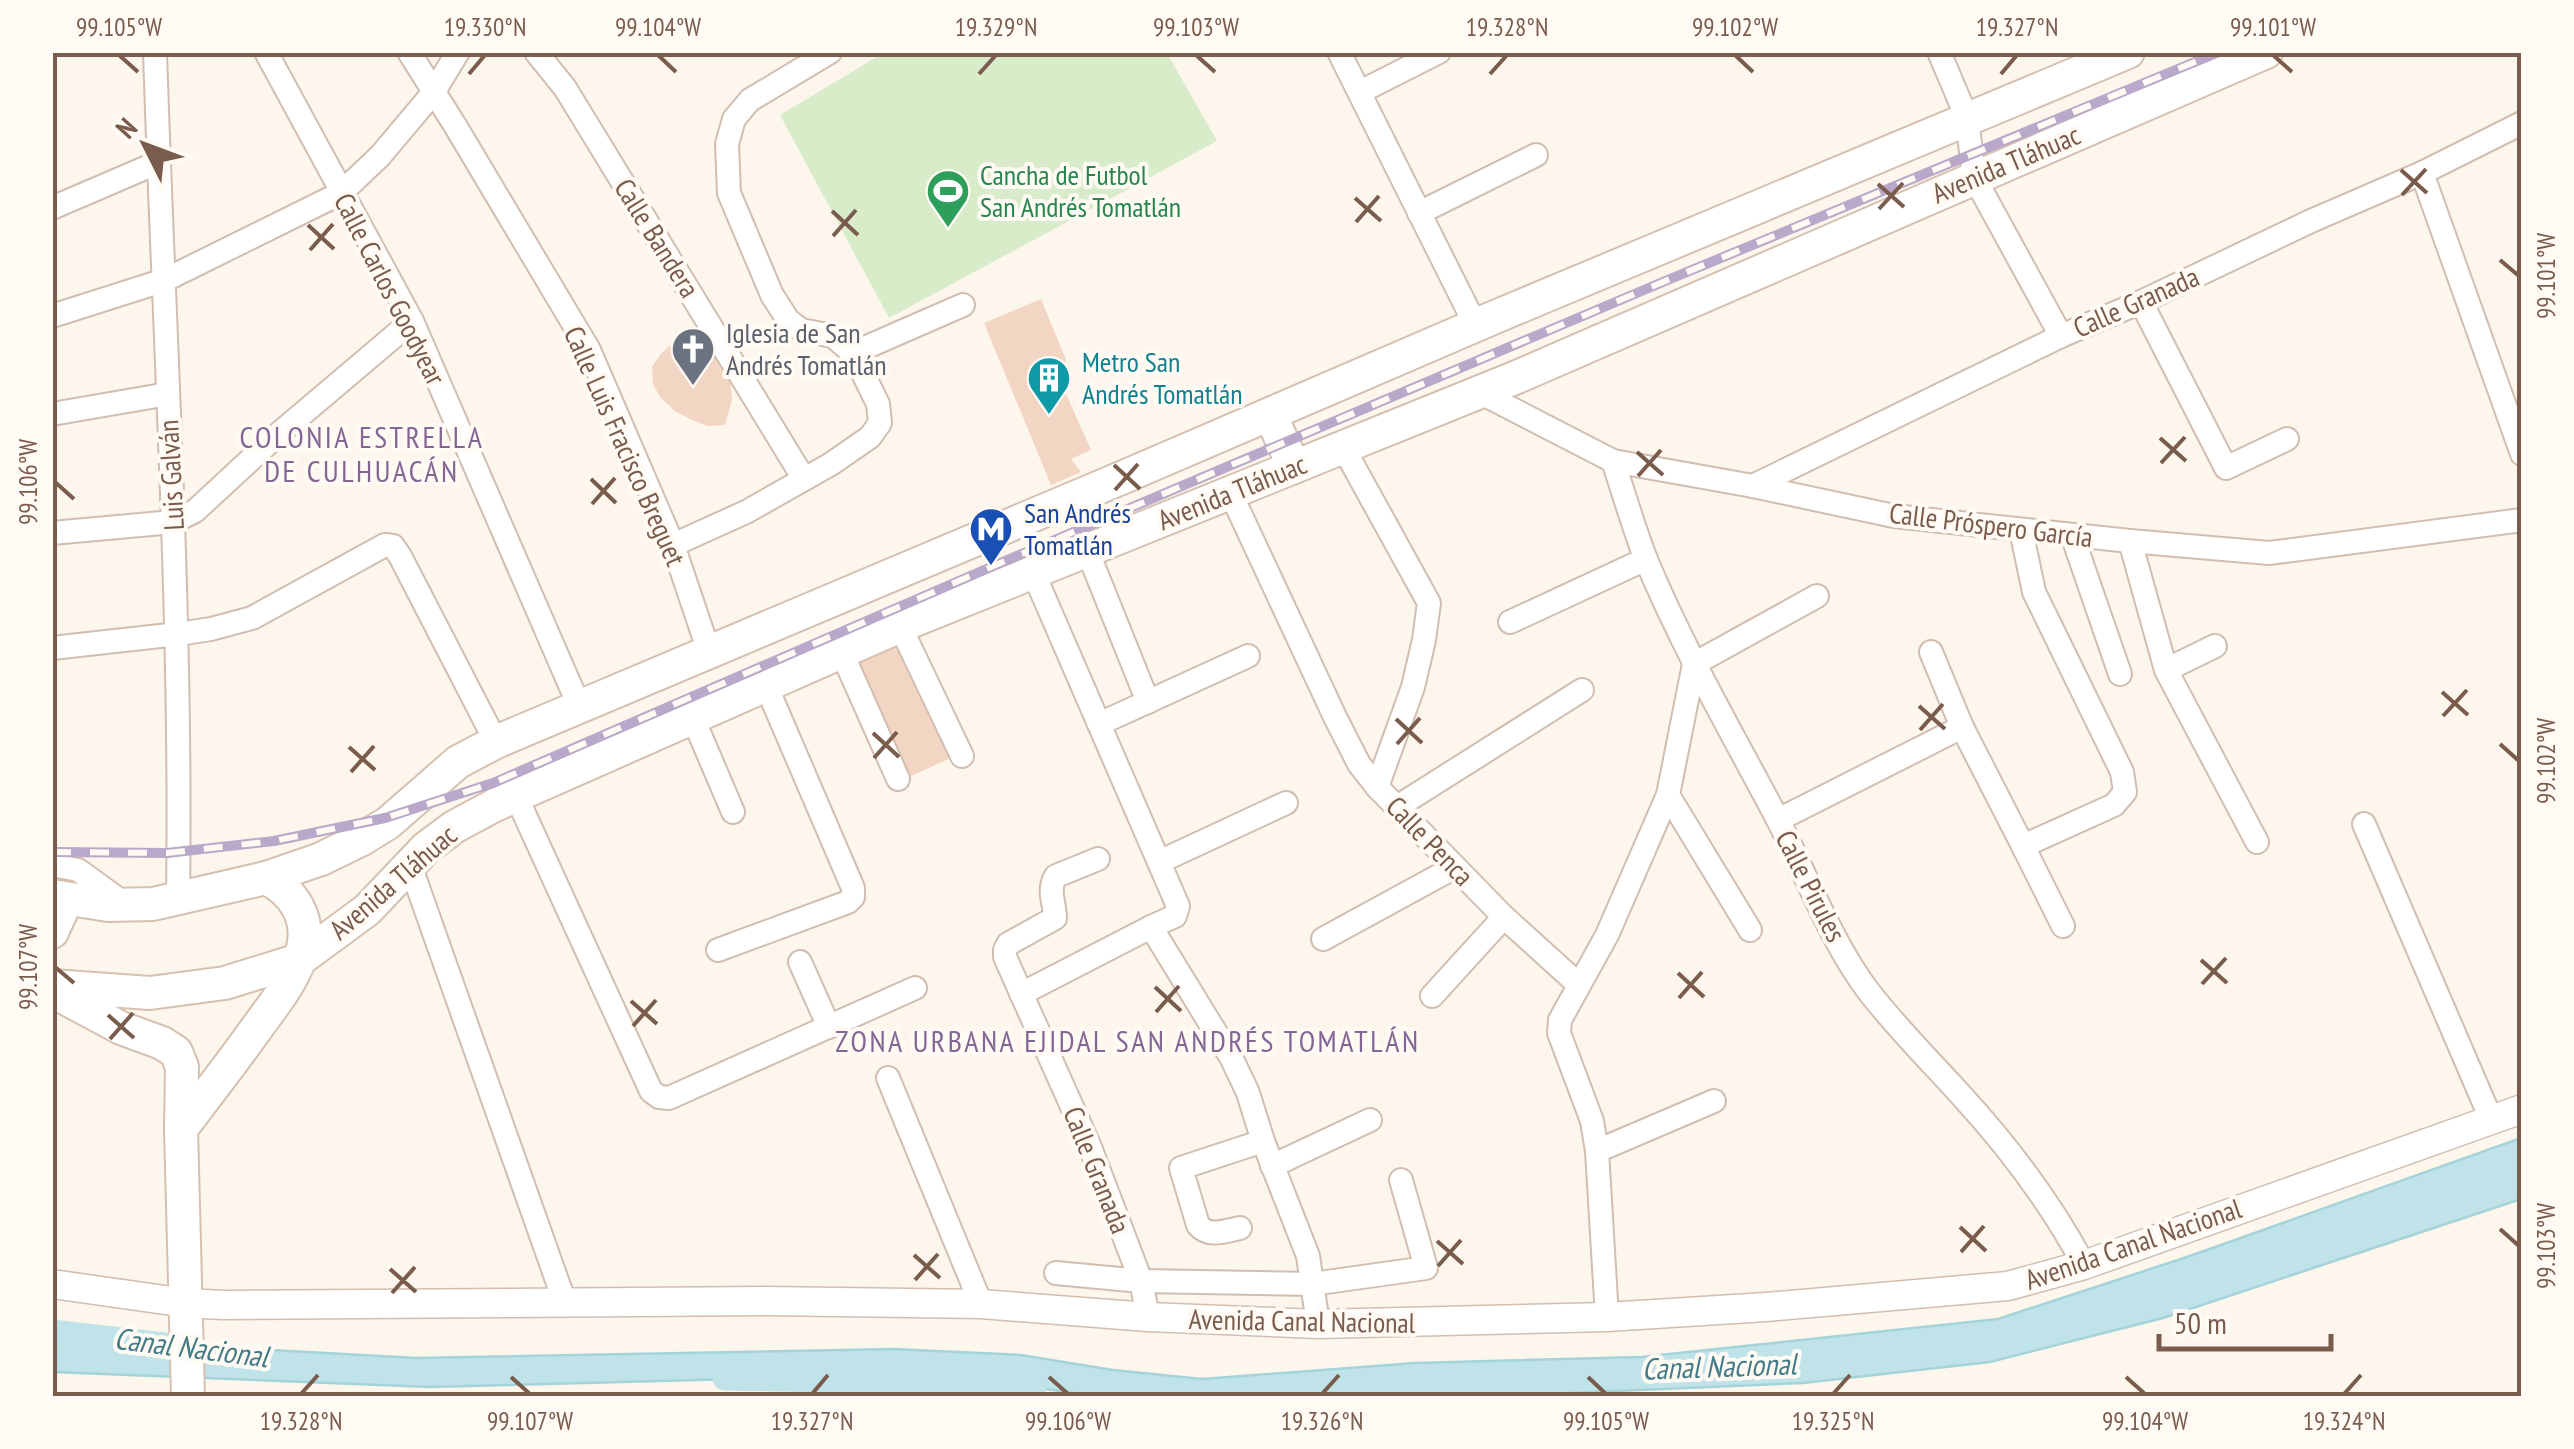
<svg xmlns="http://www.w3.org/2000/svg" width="2574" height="1449" viewBox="0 0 2574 1449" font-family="'PT Sans Narrow',sans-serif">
<rect width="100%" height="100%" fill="#fdf6ec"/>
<!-- green -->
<path fill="#d8ecc9" d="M885,52l282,1 50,88 -328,177 -109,-203z"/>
<!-- water -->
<path fill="#bfe3e8" stroke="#a5d3da" stroke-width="2.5" d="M2521,1138v61l-358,119 -173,44 -187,21 -304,13h-401l-115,-15 -93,-6 -460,12 -377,-15 -1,-34 364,20 478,-9 127,6 92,15 89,9 213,-16 226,-6 357,-38 192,-63z"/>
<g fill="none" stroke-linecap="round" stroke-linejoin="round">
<!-- canal -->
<g stroke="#bfe3e8" stroke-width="25">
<path d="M52,1332l130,15"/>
<path d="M725,1378l310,6"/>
</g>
</g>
<!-- building -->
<g fill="#f3d5c3">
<path d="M1041,299l25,61 -5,23 30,67 -20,9 10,13 -30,13 -67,-162z"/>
<path d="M687,342l15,1 10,7 18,26 2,24 -7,25 -17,1 -14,-5 -19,-10 -15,-14 -7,-13 -1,-17 8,-12 9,-9z"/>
<path d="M900,629l55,127 -46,21 -55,-128z"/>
</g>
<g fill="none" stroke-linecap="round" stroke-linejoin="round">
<!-- minor casing -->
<g stroke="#d1beb0" stroke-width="26">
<g id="minor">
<path d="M155,52c9,283 27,564 23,846"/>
<path d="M266,52l146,269 168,387"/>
<path d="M409,52l47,75 133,223 84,195 36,107"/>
<path d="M536,52l29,36 239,391"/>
<path d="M1339,52l137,274"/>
<path d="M1939,52l28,66 7,59 87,159"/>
<path d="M1360,92l79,-40"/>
<path d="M2422,173l100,281"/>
<path d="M52,208l107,-46"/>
<path d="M1419,213l117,-58"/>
<path d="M2141,302l85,166 61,-29"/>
<path d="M52,316l113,-36 176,-87 39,-37 53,-63 25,-41"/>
<path d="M853,353l110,-48"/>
<path d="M1479,392l134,69 140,25 141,30 236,25 139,12 253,-33"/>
<path d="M52,414l116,-20"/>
<path d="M1343,447l86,156 -5,37 -11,47 -36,100"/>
<path d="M1613,461c11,33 21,68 34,101 37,88 85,171 130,256 29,56 54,124 92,174 28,36 60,68 91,102 46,50 92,111 124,171"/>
<path d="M1753,486l308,-150 80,-34 170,-81 111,-48 100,-50"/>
<path d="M1231,494l104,223 24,47 18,23 127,130 75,68"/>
<path d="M52,533l121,-11 22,-11 80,-74 137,-116"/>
<path d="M2072,535l48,139"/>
<path d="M2130,541l36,129 91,172"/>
<path d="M673,545l73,-33 85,-48 39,-27 10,-14 -2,-19 -25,-51 -20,-17 -32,-6 -13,-10 -16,-25 -43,-102 -2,-49 7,-25 16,-19 80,-48"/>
<path d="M1087,550l61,152"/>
<path d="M1033,572l145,334 -3,10 -24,11 81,132 16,34 15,48 45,115 10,68"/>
<path d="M1510,622l136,-63"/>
<path d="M900,626l62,130"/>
<path d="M52,648l126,-14 33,-5 41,-11 133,-73 8,1 7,10 96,186"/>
<path d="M841,651l57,128"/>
<path d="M1931,652l31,75 61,119 91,-41 11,-13 -3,-20 -88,-180 -13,-62"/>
<path d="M2166,670l49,-24"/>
<path d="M692,716l41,96"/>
<path d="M1099,724l149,-68"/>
<path d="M1668,795l82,135"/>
<path d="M516,796l135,295 8,6 10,1 246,-110"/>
<path d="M1397,807l185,-117"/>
<path d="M1778,820l184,-93"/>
<path d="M2364,824l127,295"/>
<path d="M2023,846l40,80"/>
<path d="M1098,859l-42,17c-9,13 -1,28 -1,42l-47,26 -3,6v7l85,190 51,134 7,36"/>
<path d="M1159,862l127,-59"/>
<path d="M52,865l26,5 47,34"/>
<path d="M410,865l155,438"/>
<path d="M1323,939l132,-72"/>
<path d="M718,950l130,-48 5,-5v-9l-88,-205"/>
<path d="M800,962l29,65"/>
<path d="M1021,994l130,-67"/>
<path d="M1432,996l72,-79"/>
<path d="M888,1078l93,226"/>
<path d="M1597,1151l117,-50"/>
<path d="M1272,1166l98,-46"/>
<path d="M1240,1228c-15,3 -31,10 -42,-3l-17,-57 82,-27"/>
<path d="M1056,1273l85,8 171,3 114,-16 -25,-88"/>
<path d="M1607,1317l-10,-166 -5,-30 -33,-88 1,-13 47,-85 61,-140 26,-131 123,-68"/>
</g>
</g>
<!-- tertiary casing -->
<g stroke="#d1beb0" stroke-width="31">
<path id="tertiary" d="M52,1284l134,19 37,2 543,-4 215,3 167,13 170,7 289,-7 159,-10 242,-21 76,-21 438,-156"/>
</g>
<!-- secondary casing -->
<g stroke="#d6c0b0" stroke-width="36">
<g id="secondary">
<path d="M1270,414l24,53"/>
<path d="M52,896l56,9 45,-1 113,-26 55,-19 41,-20 26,-16 70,-61 38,-20 623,-263 376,-162 633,-265"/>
<path d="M52,932l15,-33"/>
<path d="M52,986l98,7 75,-10 74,-23 68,-50 59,-62 28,-21 41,-22 405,-179 617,-249 749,-325"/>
<path d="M52,991l69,37 41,15 14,9 6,15 -1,62 7,267"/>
<path d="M181,1129c25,-33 51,-66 75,-100 18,-25 40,-51 47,-81 7,-31 -10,-57 -37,-70"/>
</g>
</g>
<!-- minor -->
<use href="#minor" stroke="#fff" stroke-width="22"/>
<!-- tertiary -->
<use href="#tertiary" stroke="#fff" stroke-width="28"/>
<!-- secondary -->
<use href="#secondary" stroke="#fff" stroke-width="32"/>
<!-- rail casing -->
<g stroke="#b9a8c9" stroke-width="10">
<path id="rail" d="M52,852l115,1 107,-12 111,-23 108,-35 498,-216 667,-283 561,-232"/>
</g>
<!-- rail -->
<use href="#rail" stroke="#fffaf3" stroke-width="6" stroke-dasharray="19" stroke-linecap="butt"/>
</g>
<!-- ticks -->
<path fill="none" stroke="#7a5c4d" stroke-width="4" d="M119,55l19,17M658,55l18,17M1196,55l19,17M1735,55l18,17M2273,55l19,17M469,74l16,-19M979,74l17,-19M1490,74l17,-19M2001,74l16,-19M2401,170l26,23M1878,184l26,23M2402,195l24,-26M1355,198l26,23M1879,209l24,-26M832,211l26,24M1356,222l23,-26M308,225l26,24M833,236l23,-26M310,250l23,-26M2500,260l19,16M2160,438l26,23M1637,452l26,23M2161,463l24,-26M1114,465l26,24M1638,476l23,-26M591,479l25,24M55,482l19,17M1115,490l23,-26M592,504l23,-26M2442,692l26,23M1919,706l26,23M2443,716l24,-26M1396,719l26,24M1920,730l23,-26M873,733l26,24M1397,744l23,-26M2500,744l19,17M349,747l26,23M874,758l23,-26M351,772l23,-26M2201,960l26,23M55,967l19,16M1678,973l26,24M2202,984l24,-26M1155,987l26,24M1679,998l23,-26M631,1001l26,23M1156,1012l23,-26M108,1015l26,23M633,1026l23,-26M110,1039l23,-26M1960,1227l26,24M2500,1229l19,17M1437,1241l26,23M1961,1252l23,-26M914,1255l26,23M1438,1266l23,-26M390,1269l26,23M915,1280l23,-26M392,1293l23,-26M511,1377l19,17M1049,1377l19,17M1588,1377l18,17M2126,1377l19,17M301,1394l17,-19M812,1394l16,-19M1322,1394l17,-19M1833,1394l17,-19M2344,1394l17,-19"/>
<!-- icons -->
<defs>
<g id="stadium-pin" transform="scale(2.25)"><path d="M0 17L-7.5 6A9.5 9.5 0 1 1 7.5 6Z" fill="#2e9e5b" stroke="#fffaf3"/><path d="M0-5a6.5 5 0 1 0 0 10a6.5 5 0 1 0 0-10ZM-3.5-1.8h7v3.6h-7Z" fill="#fff"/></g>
<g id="church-pin" transform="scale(2.25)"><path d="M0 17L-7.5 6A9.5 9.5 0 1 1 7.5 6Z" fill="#6b7280" stroke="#fffaf3"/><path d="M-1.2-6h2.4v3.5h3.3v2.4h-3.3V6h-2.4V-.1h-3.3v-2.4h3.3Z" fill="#fff"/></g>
<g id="building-pin" transform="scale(2.25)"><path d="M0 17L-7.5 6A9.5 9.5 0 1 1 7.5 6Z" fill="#0f9aa8" stroke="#fffaf3"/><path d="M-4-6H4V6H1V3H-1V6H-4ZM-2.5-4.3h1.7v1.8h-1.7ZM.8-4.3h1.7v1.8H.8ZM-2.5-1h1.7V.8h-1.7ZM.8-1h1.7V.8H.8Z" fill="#fff"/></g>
<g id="metro-pin" transform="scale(2.25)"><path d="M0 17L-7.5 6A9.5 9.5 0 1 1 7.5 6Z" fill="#1a4fb4" stroke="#fffaf3"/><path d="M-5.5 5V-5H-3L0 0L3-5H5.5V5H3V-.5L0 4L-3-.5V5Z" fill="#fff"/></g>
</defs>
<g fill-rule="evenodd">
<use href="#stadium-pin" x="948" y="191"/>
<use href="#church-pin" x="693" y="349"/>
<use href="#building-pin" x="1049" y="378"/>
<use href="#metro-pin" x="991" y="529"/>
</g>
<g text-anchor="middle" stroke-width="8" stroke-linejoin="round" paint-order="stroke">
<!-- street labels -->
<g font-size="28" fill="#7a5c4d" stroke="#fffaf3">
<text transform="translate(2006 164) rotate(-23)" y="10">Avenida Tláhuac</text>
<text transform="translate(657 238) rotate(58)" y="10">Calle Bandera</text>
<text transform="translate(390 289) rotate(63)" y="10">Calle Carlos Goodyear</text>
<text transform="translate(2136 302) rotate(-24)" y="10">Calle Granada</text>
<text transform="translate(625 446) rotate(66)" y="10">Calle Luis Fracisco Breguet</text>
<text transform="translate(171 475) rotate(-93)" y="10">Luis Galván</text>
<text transform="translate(1232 492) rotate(-22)" y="10">Avenida Tláhuac</text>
<text transform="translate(1991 525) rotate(7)" y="10">Calle Próspero García</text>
<text transform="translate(1430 841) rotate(46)" y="10">Calle Penca</text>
<text transform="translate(393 882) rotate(-41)" y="10">Avenida Tláhuac</text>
<text transform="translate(1811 886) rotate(63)" y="10">Calle Pirules</text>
<text transform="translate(1097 1170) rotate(68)" y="10">Calle Granada</text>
<text transform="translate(2133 1244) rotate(-19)" y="10">Avenida Canal Nacional</text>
<text transform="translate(1302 1321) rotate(1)" y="10">Avenida Canal Nacional</text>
</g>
<!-- leisure labels -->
<g font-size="28" fill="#27864d" stroke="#fffaf3" text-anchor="start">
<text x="980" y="185">Cancha de Futbol<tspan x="980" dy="32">San Andrés Tomatlán</tspan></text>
</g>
<!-- worship labels -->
<g font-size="28" fill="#5b616d" stroke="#fffaf3" text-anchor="start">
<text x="726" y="343">Iglesia de San<tspan x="726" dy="32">Andrés Tomatlán</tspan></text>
</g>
<!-- culture labels -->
<g font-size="28" fill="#0d838f" stroke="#fffaf3" text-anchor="start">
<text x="1082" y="372">Metro San<tspan x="1082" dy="32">Andrés Tomatlán</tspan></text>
</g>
<!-- transit labels -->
<g font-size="28" fill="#164399" stroke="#fffaf3" text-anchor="start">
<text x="1024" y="523">San Andrés<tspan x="1024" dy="32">Tomatlán</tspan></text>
</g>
<!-- neighbourhood labels -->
<g font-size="30" letter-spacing="2.5" fill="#846695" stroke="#fffaf3">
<text x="362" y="448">COLONIA ESTRELLA<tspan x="362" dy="34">DE CULHUACÁN</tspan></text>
<text x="1128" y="1052">ZONA URBANA EJIDAL SAN ANDRÉS TOMATLÁN</text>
</g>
<!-- water labels -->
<g font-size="30" font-style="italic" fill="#437c86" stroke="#fffaf3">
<text transform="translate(191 1348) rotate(7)" y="10">Canal Nacional</text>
<text transform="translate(1719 1367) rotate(-2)" y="10">Canal Nacional</text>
</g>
</g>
<!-- border -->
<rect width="2574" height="1449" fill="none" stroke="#fffaf3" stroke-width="110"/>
<!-- north arrow -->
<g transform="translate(145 145) rotate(312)" stroke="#fffaf3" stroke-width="8" paint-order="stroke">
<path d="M0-8L18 38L0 25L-18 38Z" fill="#7a5c4d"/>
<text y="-15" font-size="28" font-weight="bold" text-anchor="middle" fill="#7a5c4d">N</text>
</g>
<!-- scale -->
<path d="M2159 1334v15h172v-15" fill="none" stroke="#7a5c4d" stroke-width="5"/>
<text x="2174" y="1334" font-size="30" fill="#7a5c4d" stroke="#fffaf3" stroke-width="8" paint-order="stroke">50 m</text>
<rect x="55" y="55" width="2464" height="1339" fill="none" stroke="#7a5c4d" stroke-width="4"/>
<g font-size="25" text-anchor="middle" fill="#7a5c4d">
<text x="119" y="36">99.105°W</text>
<text x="485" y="36">19.330°N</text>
<text x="658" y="36">99.104°W</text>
<text x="996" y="36">19.329°N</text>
<text x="1196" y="36">99.103°W</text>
<text x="1507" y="36">19.328°N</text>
<text x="1735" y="36">99.102°W</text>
<text x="2017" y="36">19.327°N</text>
<text x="2273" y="36">99.101°W</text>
<text transform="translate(2546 276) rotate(-90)" y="9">99.101°W</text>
<text transform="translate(28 482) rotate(-90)" y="9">99.106°W</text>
<text transform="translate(2546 761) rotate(-90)" y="9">99.102°W</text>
<text transform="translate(28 967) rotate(-90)" y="9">99.107°W</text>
<text transform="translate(2546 1246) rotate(-90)" y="9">99.103°W</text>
<text x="301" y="1430">19.328°N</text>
<text x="530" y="1430">99.107°W</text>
<text x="812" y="1430">19.327°N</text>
<text x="1068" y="1430">99.106°W</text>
<text x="1322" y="1430">19.326°N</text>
<text x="1606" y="1430">99.105°W</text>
<text x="1833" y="1430">19.325°N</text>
<text x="2145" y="1430">99.104°W</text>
<text x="2344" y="1430">19.324°N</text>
</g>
</svg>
